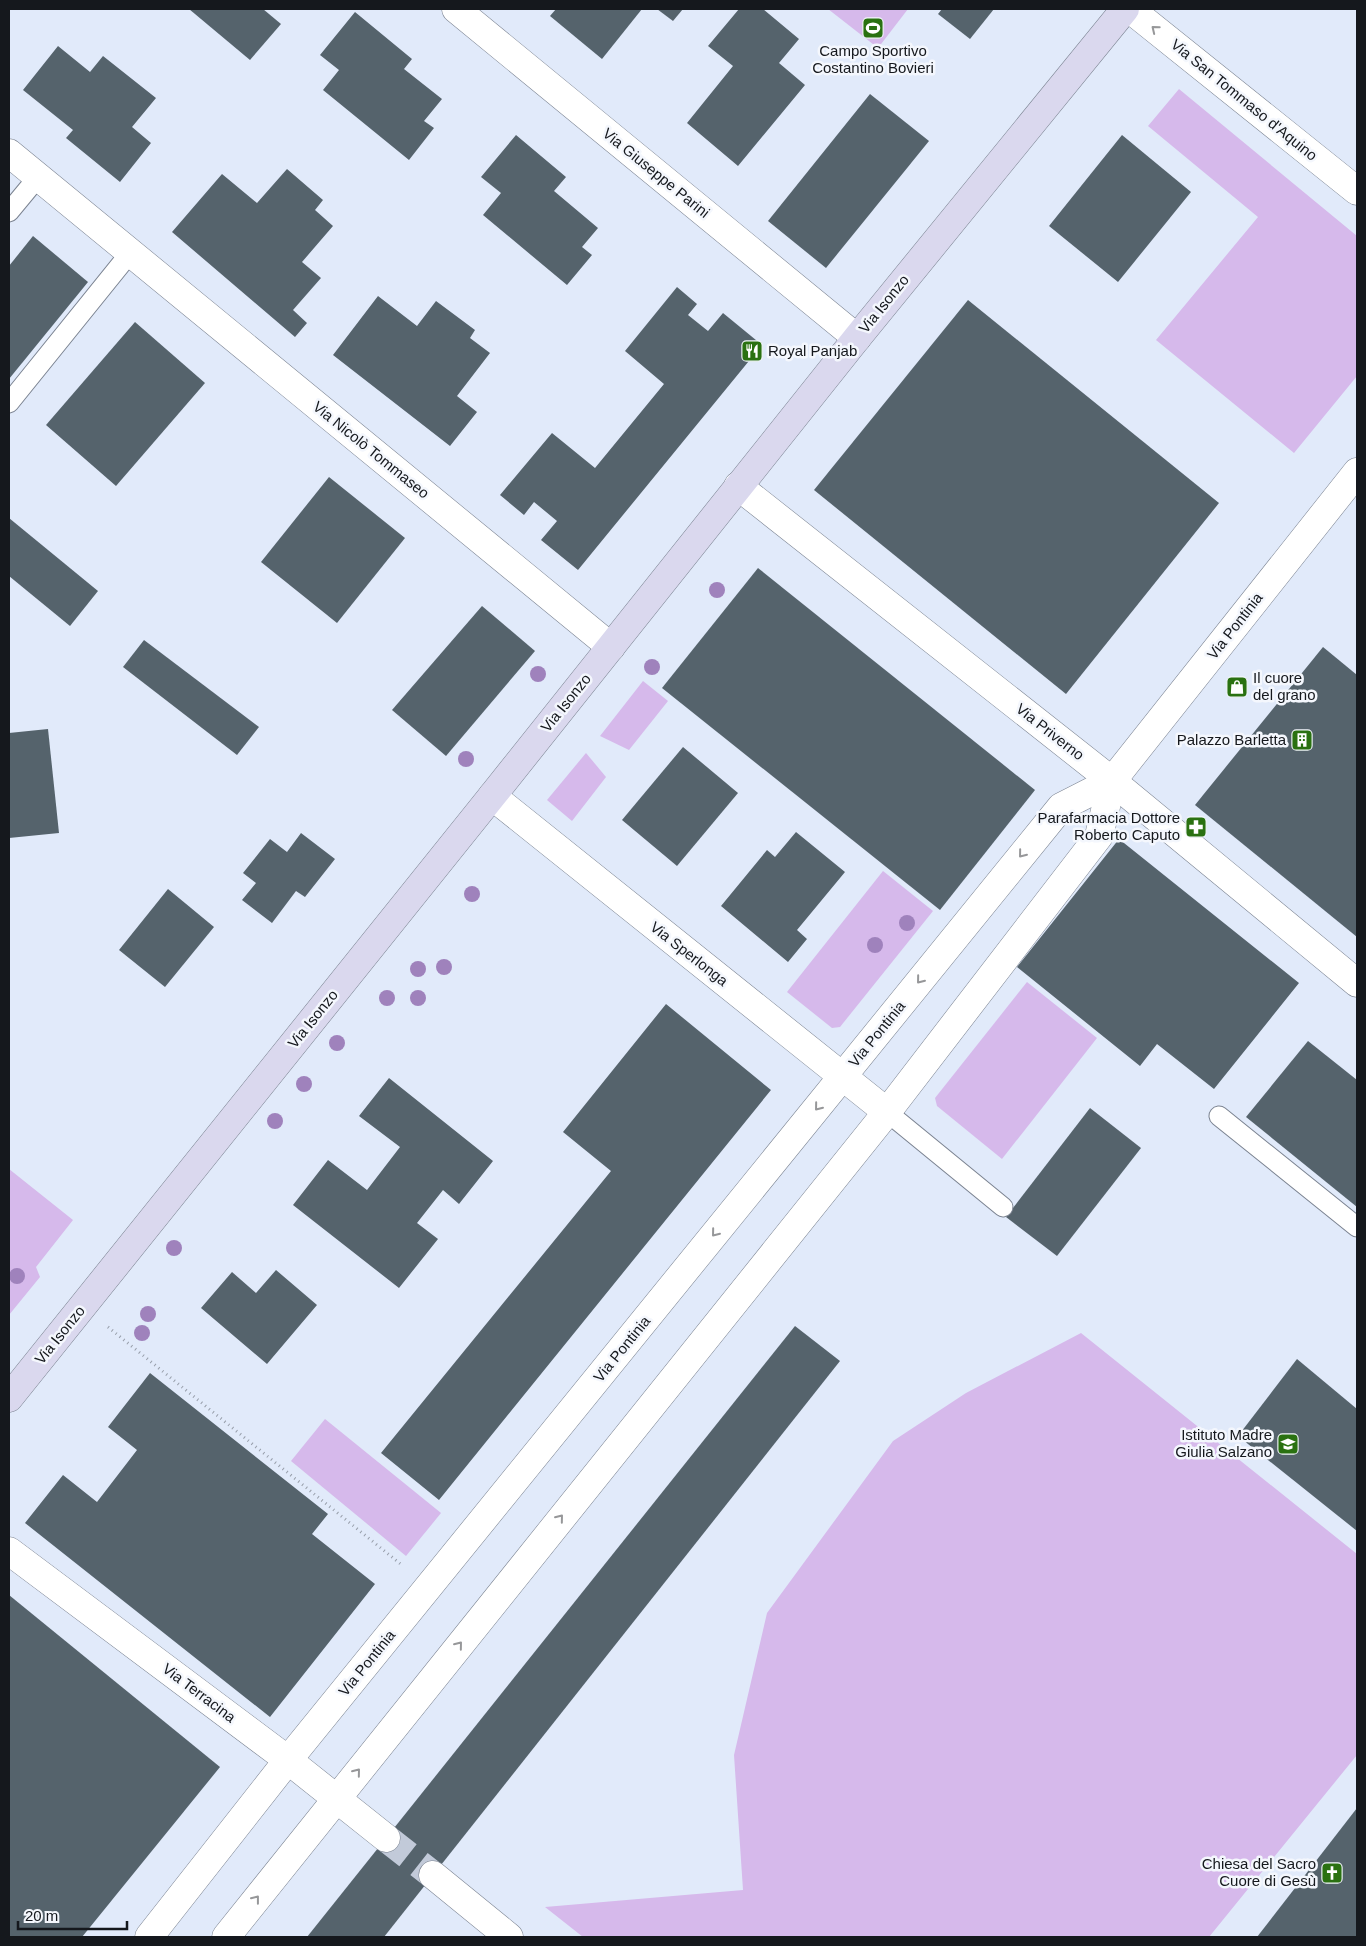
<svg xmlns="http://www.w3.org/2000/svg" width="1366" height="1946" viewBox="0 0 1366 1946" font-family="Helvetica,sans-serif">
<rect width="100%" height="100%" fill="#e1eafa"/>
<!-- green -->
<g fill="#d6b9eb">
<path d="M828,9h80l-30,39z"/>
<path d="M1179,89l178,147v140l-63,77 -138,-113 102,-123 -110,-91z"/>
<path d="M643,681l25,20 -39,49 -29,-14z"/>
<path d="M586,753l20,24 -34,44 -25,-21z"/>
<path d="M883,871l50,40 -93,116 -8,1 -45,-36z"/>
<path d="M1027,982l70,56 -95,121 -65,-53 -2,-8z"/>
<path d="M9,1169l64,51 -37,47 4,10 -31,38z"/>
<path d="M1081,1333l276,221v201l-148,182h-626l-38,-30 198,-17 -9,-135 33,-142 126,-172 73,-48z"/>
<path d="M325,1419l116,94 -35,43 -115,-95z"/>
</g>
<!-- building -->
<g fill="#55636c">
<path d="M189,9h74l18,15 -31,36z"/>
<path d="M556,9h86l-40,50 -52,-43z"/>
<path d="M657,9h26l-10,12z"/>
<path d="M739,9h24l36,30 -20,24 26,22 -67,81 -51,-43 46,-57 -25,-20z"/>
<path d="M942,9h52l-24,30 -32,-25z"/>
<path d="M355,12l57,47 -8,10 38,30 -18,22 10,7 -25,32 -86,-70 16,-20 -19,-15z"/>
<path d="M58,46l32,26 13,-16 53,42 -24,29 19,16 -31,39 -54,-44 7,-8 -50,-40z"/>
<path d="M870,94l59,47 -103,127 -58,-47z"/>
<path d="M516,135l50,42 -12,14 44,37 -16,19 10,8 -25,30 -84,-70 18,-22 -20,-16z"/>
<path d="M1122,135l69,57 -73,90 -69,-56z"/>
<path d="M287,169l36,31 -8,10 18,16 -31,36 19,16 -28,32 14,13 -12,14 -123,-105 50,-58 35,29z"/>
<path d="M33,236l55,46 -79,97v-113z"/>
<path d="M677,287l20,17 -9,11 20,16 15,-18 39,32 -184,225 -37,-30 16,-19 -23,-19 -10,13 -24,-20 52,-62 43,35 69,-84 -39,-33z"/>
<path d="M378,296l39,30 19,-25 39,29 -5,8 20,15 -33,43 20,16 -27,34 -117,-91z"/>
<path d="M968,300l251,203 -153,191 -252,-204z"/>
<path d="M135,322l70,61 -89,103 -70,-61z"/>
<path d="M329,477l76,61 -68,85 -76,-61z"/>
<path d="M9,518l89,73 -28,35 -61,-50z"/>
<path d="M758,568l277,222 -95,120 -278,-222z"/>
<path d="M482,606l53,45 -89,105 -54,-46z"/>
<path d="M144,640l115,87 -22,28 -114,-88z"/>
<path d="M1323,647l34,28v262l-162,-132z"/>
<path d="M48,729l11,104 -50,5v-105z"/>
<path d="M683,747l55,46 -61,73 -55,-46z"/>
<path d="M796,832l49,40 -48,58 10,9 -19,23 -67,-56 46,-56 8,7z"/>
<path d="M301,833l34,26 -30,38 -9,-6 -24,32 -30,-23 14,-17 -13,-10 27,-34 17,13z"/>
<path d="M1119,839l180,144 -85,106 -57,-45 -17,22 -123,-99z"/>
<path d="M168,889l46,38 -49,60 -46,-37z"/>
<path d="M666,1004l105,86 -332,410 -58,-47 230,-282 -48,-39z"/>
<path d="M1308,1041l49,39v127l-111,-90z"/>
<path d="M389,1078l104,83 -34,43 -16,-14 -26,33 21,16 -39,49 -106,-83 35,-45 39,30 33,-43 -41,-31z"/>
<path d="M1090,1108l51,40 -84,108 -51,-39z"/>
<path d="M276,1270l41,35 -50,59 -66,-56 31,-36 24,21z"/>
<path d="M795,1326l45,35 -456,576h-77z"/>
<path d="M1297,1359l60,50v122l-119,-95z"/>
<path d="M150,1373l178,141 -16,20 63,50 -105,133 -245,-194 38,-48 34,27 40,-52 -29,-23z"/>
<path d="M9,1595l211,172 -138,170h-73z"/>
<path d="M1357,1808v129h-100z"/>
</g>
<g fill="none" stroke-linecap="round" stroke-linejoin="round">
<!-- street-tunnel -->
<path stroke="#c2cad9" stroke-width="28" stroke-dasharray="28 14" stroke-linecap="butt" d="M386,1838l47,37"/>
<!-- lane casing -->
<g stroke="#7b8391" stroke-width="21">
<g id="lane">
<path d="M9,212l29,-35"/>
<path d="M9,403l121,-150"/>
<path d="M887,1112l116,95"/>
<path d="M1219,1116l138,111"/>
</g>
</g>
<!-- street casing -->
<g stroke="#7b8391" stroke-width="29">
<g id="street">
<path d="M456,9l401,329"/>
<path d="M1130,9l227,182"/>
<path d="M9,153l602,494"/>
<path d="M738,486l374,295 245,202"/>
<path d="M492,796l395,316"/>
<path d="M9,1551l279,209 98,78"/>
<path d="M433,1875l76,62"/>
<path d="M149,1937l139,-177 773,-953 51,-26 245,-309"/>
<path d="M226,1937l661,-825 212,-276 13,-55"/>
</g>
</g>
<!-- secondary casing -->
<g stroke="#7b8391" stroke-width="29">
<path id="secondary" d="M9,1398l483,-602 365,-458 268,-329"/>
</g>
<!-- path -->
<path stroke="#979eaa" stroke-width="3" stroke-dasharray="1 4" stroke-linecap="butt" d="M108,1327l295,239"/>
<!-- lane -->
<use href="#lane" stroke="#fff" stroke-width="19"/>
<!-- street -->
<use href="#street" stroke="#fff" stroke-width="28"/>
<!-- secondary -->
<use href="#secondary" stroke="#dad8ee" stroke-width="28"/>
</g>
<!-- trees -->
<g fill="#9f82bc">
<circle cx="717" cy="590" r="8"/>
<circle cx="652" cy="667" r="8"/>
<circle cx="538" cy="674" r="8"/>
<circle cx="466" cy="759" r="8"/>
<circle cx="472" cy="894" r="8"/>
<circle cx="907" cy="923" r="8"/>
<circle cx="875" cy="945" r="8"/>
<circle cx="444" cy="967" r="8"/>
<circle cx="418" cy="969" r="8"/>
<circle cx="387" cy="998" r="8"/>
<circle cx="418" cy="998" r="8"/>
<circle cx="337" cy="1043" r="8"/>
<circle cx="304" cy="1084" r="8"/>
<circle cx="275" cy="1121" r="8"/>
<circle cx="174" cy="1248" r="8"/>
<circle cx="17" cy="1276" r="8"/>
<circle cx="148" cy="1314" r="8"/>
<circle cx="142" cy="1333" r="8"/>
</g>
<!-- one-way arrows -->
<defs><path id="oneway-chevron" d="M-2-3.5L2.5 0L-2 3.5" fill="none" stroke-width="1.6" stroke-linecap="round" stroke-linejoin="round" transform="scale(1.25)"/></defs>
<g stroke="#969799">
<use href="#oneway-chevron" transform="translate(1155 29) rotate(-141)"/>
<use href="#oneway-chevron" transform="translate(1022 854) rotate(129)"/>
<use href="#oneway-chevron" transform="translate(920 980) rotate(129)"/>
<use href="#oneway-chevron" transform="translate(818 1107) rotate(129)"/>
<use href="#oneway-chevron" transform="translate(715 1233) rotate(129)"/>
<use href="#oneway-chevron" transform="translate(560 1518) rotate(-51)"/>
<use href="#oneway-chevron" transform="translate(459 1645) rotate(-51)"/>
<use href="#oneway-chevron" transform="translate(357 1772) rotate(-51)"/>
<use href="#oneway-chevron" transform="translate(256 1899) rotate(-52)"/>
</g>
<!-- icons -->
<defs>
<g id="stadium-square" transform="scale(1.125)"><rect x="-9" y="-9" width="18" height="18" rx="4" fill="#2a7111" stroke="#f4f7fd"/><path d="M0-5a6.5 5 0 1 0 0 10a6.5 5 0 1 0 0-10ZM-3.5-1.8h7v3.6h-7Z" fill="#fff"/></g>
<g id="restaurant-square" transform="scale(1.125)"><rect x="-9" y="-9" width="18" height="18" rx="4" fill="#2a7111" stroke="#f4f7fd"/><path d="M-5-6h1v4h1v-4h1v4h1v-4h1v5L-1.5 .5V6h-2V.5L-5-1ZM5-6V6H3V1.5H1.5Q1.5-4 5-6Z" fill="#fff"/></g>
<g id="shop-square" transform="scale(1.125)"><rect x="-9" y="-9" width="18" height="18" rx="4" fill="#2a7111" stroke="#f4f7fd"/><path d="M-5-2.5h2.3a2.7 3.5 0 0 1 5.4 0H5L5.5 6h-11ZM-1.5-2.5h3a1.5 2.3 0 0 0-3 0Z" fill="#fff"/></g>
<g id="building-square" transform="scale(1.125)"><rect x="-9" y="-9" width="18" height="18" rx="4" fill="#2a7111" stroke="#f4f7fd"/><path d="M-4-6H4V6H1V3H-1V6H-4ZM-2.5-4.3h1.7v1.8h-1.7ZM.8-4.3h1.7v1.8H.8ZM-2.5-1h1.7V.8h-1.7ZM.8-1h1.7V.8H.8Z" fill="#fff"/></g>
<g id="pharmacy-square" transform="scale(1.125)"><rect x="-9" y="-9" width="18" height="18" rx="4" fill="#2a7111" stroke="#f4f7fd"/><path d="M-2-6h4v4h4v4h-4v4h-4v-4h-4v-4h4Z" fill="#fff"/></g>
<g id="school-square" transform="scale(1.125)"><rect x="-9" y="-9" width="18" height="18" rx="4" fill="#2a7111" stroke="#f4f7fd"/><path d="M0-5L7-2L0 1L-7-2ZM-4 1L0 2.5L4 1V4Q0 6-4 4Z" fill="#fff"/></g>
<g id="church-square" transform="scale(1.125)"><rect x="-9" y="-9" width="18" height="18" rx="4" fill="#2a7111" stroke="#f4f7fd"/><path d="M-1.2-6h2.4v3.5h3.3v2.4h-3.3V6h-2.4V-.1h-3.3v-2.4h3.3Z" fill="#fff"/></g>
</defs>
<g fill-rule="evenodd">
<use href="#stadium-square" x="873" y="28"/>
<use href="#restaurant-square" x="752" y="351"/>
<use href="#shop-square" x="1237" y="687"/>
<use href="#building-square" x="1302" y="740"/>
<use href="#pharmacy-square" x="1196" y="827"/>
<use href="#school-square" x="1288" y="1444"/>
<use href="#church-square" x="1332" y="1873"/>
</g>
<g text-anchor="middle" stroke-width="5" stroke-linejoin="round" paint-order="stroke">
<!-- poi labels -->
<g font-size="15" fill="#15181d" stroke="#f4f7fd" text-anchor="end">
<text x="873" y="56" text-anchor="middle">Campo Sportivo<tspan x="873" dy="17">Costantino Bovieri</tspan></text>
<text x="768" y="356" text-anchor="start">Royal Panjab</text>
<text x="1253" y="683" text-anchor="start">Il cuore<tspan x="1253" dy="17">del grano</tspan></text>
<text x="1286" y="745">Palazzo Barletta</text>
<text x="1180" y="823">Parafarmacia Dottore<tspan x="1180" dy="17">Roberto Caputo</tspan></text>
<text x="1272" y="1440">Istituto Madre<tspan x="1272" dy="17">Giulia Salzano</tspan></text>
<text x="1316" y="1869">Chiesa del Sacro<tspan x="1316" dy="17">Cuore di Gesù</tspan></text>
</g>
<!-- street labels -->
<g font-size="15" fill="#15181d" stroke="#f4f7fd">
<text transform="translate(1244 100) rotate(39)" y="5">Via San Tommaso d'Aquino</text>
<text transform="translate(656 173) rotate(39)" y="5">Via Giuseppe Parini</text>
<text transform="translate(884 304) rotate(-51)" y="5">Via Isonzo</text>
<text transform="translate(371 450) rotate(39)" y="5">Via Nicolò Tommaseo</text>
<text transform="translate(1235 626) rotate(-52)" y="5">Via Pontinia</text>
<text transform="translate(566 703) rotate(-51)" y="5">Via Isonzo</text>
<text transform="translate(1050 732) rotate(38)" y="5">Via Priverno</text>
<text transform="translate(689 954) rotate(38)" y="5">Via Sperlonga</text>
<text transform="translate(313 1019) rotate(-51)" y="5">Via Isonzo</text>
<text transform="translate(877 1034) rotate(-51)" y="5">Via Pontinia</text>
<text transform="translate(60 1335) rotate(-51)" y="5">Via Isonzo</text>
<text transform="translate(622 1349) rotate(-51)" y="5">Via Pontinia</text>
<text transform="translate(367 1663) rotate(-51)" y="5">Via Pontinia</text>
<text transform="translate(199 1693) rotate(37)" y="5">Via Terracina</text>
</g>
</g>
<!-- border -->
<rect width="1366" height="1946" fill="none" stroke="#15181d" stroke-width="20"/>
<!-- scale -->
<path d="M18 1921v8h109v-8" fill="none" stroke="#15181d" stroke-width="2.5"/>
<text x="25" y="1921" font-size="15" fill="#15181d" stroke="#f4f7fd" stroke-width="4" paint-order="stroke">20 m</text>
</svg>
